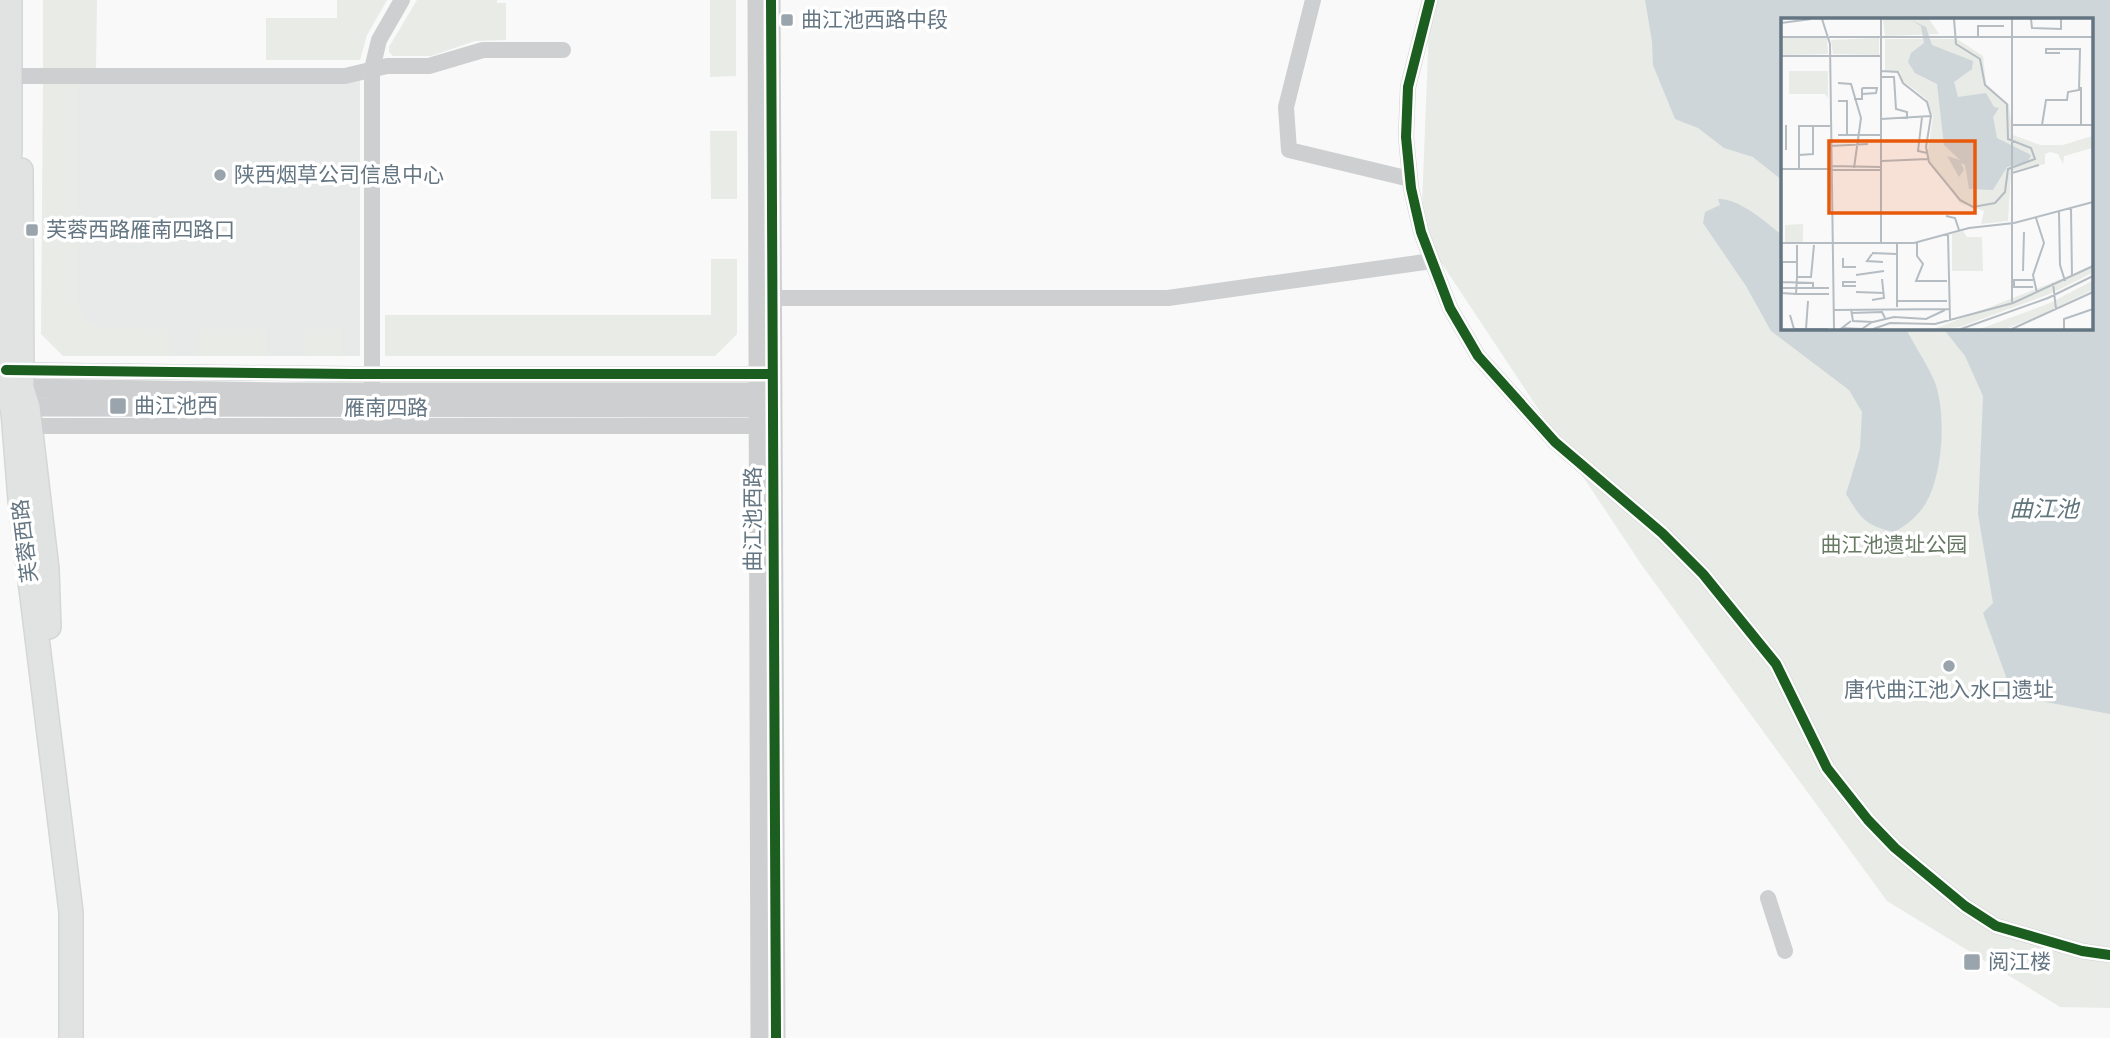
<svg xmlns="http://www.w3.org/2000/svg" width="2110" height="1038" viewBox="0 0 2110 1038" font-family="Jost,'Noto Sans SC',sans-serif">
<rect width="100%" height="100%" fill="#f9f9f9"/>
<!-- built -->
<path fill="#e8e9e9" d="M43,69h317v287h-18v-26l-36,-1 -1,27h-39v-26h-67v26h-30v-27h-59l-13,-1 -10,-5 -6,-8 -3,-12z"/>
<!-- green -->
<g fill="#e8ebe6" fill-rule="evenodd">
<path d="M43,0h54l-1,69h-53z"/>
<path d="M337,0h50l-20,35 -7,25h-94v-42h71z"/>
<path d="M417,0h80v3h9v37l-31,1 -44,15h-38l-4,-4v-5z"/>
<path d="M710,0h26v76l-26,1z"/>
<path d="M1430,0h680v1008l-50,-1 -173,-106 -246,-337 -220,-332zM1783,19h308v308h-308z"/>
<path d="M43,82h35v221c3,13 6,19 19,25l72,1v27h-106l-22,-22z"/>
<path d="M710,131h27v68h-26z"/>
<path d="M711,259h26v75l-22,22h-330v-41h326z"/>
<rect x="199" y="329" width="67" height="27"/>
<rect x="305" y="329" width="37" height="27"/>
</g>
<!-- water -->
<g fill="#ced6d9">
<path d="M1645,0h465v714l-97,-18 -30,-83 10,-10 -15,-89 5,-118 -18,-40 -23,-29h149v-308h-308v162l-30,-24 -29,-9 -26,-20 -23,-9 -22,-54 -1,-24z"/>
<path d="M1718,199c21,-1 49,24 65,37v91h122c9,18 21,35 29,53 13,31 9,94 -8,123 -8,13 -19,22 -32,29 -30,-7 -33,-14 -48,-38l14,-46 2,-36 -13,-22 -78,-59 -25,-45 -43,-63 2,-11 15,-7z"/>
</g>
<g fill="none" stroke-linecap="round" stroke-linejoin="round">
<!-- secondary casing -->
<g stroke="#d5d6d7" stroke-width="26">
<g id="secondary">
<path d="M10,0v151l-5,41 -1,77 2,116 7,27 7,88 51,412v126"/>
<path d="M21,170l1,218 6,19 19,162 2,58"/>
</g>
</g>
<!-- minor -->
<g stroke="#cecfd0" stroke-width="16">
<path d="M1313,0l-27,107 3,43 121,29"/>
<path d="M1430,0l-22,87 -2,50 5,51 10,44 29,76 28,48 77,86 107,91 41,41 73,90 51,104 41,52 27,28 70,58 31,20 86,25 28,4"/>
<path d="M22,76h323l42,-10h42l54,-16h80"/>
<path d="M772,298h396l264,-37"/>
<path d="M12,370l339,4h419"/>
<path d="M372,382v-313l7,-29 23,-40"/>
<path d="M20,426h748"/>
<path d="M1768,898l17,53"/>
</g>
<!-- tertiary -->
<g stroke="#cecfd0" stroke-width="19">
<path d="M757,0l3,1038"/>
<path d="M771,0l5,1038"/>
<path d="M22,388l262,4h487"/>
<path d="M28,407l741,1"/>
</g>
<!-- secondary -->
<use href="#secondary" stroke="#e1e2e2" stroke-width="23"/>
<!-- cycleway casing -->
<g stroke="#fff" stroke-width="15">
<g id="cycleway">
<path d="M771,0l5,1038"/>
<path d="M1430,0l-22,87 -2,50 5,51 10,44 29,76 28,48 77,86 107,91 41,41 73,90 51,104 41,52 27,28 70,58 31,20 86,25 28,4"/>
<path d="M6,370l345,4h421"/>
</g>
</g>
<!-- cycleway -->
<use href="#cycleway" stroke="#1b5e20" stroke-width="10"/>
</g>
<!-- markers -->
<g fill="#99a4ac" stroke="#fff" stroke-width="2.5">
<rect x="780" y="13" width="14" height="14" rx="3.5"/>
<circle cx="220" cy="175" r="7"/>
<rect x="25" y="223" width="14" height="14" rx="3.5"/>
<rect x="109" y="397" width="18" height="18" rx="3.5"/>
<circle cx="1949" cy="666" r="7"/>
<rect x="1963" y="953" width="18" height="18" rx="3.5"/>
</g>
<g text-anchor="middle" stroke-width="7" stroke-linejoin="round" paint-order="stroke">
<!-- poi labels -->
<g font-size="21" fill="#657683" stroke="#fff" text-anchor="start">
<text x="801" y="27">曲江池西路中段</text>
<text x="234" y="182">陕西烟草公司信息中心</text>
<text x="46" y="237">芙蓉西路雁南四路口</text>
<text x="134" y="413">曲江池西</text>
<text x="1949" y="697" text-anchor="middle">唐代曲江池入水口遗址</text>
<text x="1988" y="969">阅江楼</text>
</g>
<!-- street labels -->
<g font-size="21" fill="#657683" stroke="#fff">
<text x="386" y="415">雁南四路</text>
<text transform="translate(753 519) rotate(-90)" y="7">曲江池西路</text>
<text transform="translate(25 541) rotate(-97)" y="7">芙蓉西路</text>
</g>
<!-- park labels -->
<g font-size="21" fill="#687a64" stroke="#fff">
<text x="1894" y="552">曲江池遗址公园</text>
</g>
<!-- water labels -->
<g font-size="23" font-style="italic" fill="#60757c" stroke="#fff">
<text x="2044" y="517">曲江池</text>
</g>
</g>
<!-- overview -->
<g transform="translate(1781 18)">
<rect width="312" height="312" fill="#f9f9f9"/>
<path d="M102,1h46l10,15 -54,2zM0,20h46l1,16 -47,1zM98,20v17l-46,-1 -2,-14zM104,21h72l26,17 3,28 23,21 4,30 27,10h23l29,-9v12l-28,8 -1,8 -5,-10 -8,-2 -5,2v10l-34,7 -3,50 -27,3 3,-13 -24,-8 -33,-46 6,-40 -8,-19 -23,-18 -2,-9h-15zM8,53h39v27l-3,-4h-36zM22,206v18h-18v-17zM182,213l4,6h15l1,34h-31v-37zM311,249v6l-40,20 -92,34 -26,2zM311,263v9l-53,26 -34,13h-25l70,-26z" fill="#e8ebe6"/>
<path d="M128,1l17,8 6,18 41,16 -1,8 -18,13 4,15 28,-4 8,14 5,1 -6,9 4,21 34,17 -3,7 -21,5 -14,23 -24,-1 -4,-24 -4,-2 3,7 -5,7 -12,-21 13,4 -16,-15 -7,-61 -22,-11 -7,-11 3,-9 13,-10 -3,-17z" fill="#ced6d9"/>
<path fill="none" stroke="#b5bdc3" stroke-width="2" d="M41,1l8,25 4,285M173,1l2,25 24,15 5,26 23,20M231,1v206M250,1l1,9 29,1v-10M0,5l30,-4M0,19h47M48,19h264M197,20v-12h26M0,38h101M100,53l17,1 5,11 24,19 4,14 -5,31 3,15 31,38 13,7 22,-4 10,-11 3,-23 27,-10 -4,-11 -23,-9 -1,-34M101,59h12l2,32 11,3v7M57,65l13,1 10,34 -7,50M73,81h8v-10l1,-1h14l-1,5 -14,1M57,83h9v34M141,99l-4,34 9,2M100,101l50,-3M230,107h82M261,107l4,-25h21l1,-8 11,-2 1,-41h-34v4h14M300,107v-38M57,117h43M49,128l38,-2M5,132v-25M18,137l14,-1v-28M101,143l46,-2M50,148l50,1M18,150v-42h31M0,151h50M50,152h50M231,155l27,-8M290,190l1,69M278,194l1,53 5,16M165,198l9,2 4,12M255,200l8,25 -11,32 4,18M231,207v77M167,216l2,86M0,225h133l55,-15 45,-5 79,-21M136,225v13l6,8 -7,17h31M100,226v-225M16,227v32h14l3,-32M91,235l24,1M91,236l-5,7 16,1M62,240v9h13M242,253l1,-39M75,257l28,-4M16,259l-1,17h33M252,262h-19v7h19M1,264l31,1v5M272,265l3,26M75,268h-13v-4h13M1,270h47M75,274l28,1M15,276l-14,-1v-31h15M91,282l12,-2 -2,-19M116,283h50M116,289v-63M70,291l2,12 20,1 21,-5 32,2 19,-9M53,292l116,-1M70,295l31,-1 3,6M9,297l4,14h34M70,303l-9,7 20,1 10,-7M25,311l2,-28M92,311l17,-6 45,1 78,-21 80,-37M180,311l87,-31 45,-22M231,311l81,-37M283,311v-10l29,-10"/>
<path fill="#e8590c" fill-opacity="0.15" stroke="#e8590c" stroke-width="3.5" d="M48,123h146v72h-146z"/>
<rect width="312" height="312" fill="none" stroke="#657683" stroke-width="3.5"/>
</g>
</svg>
